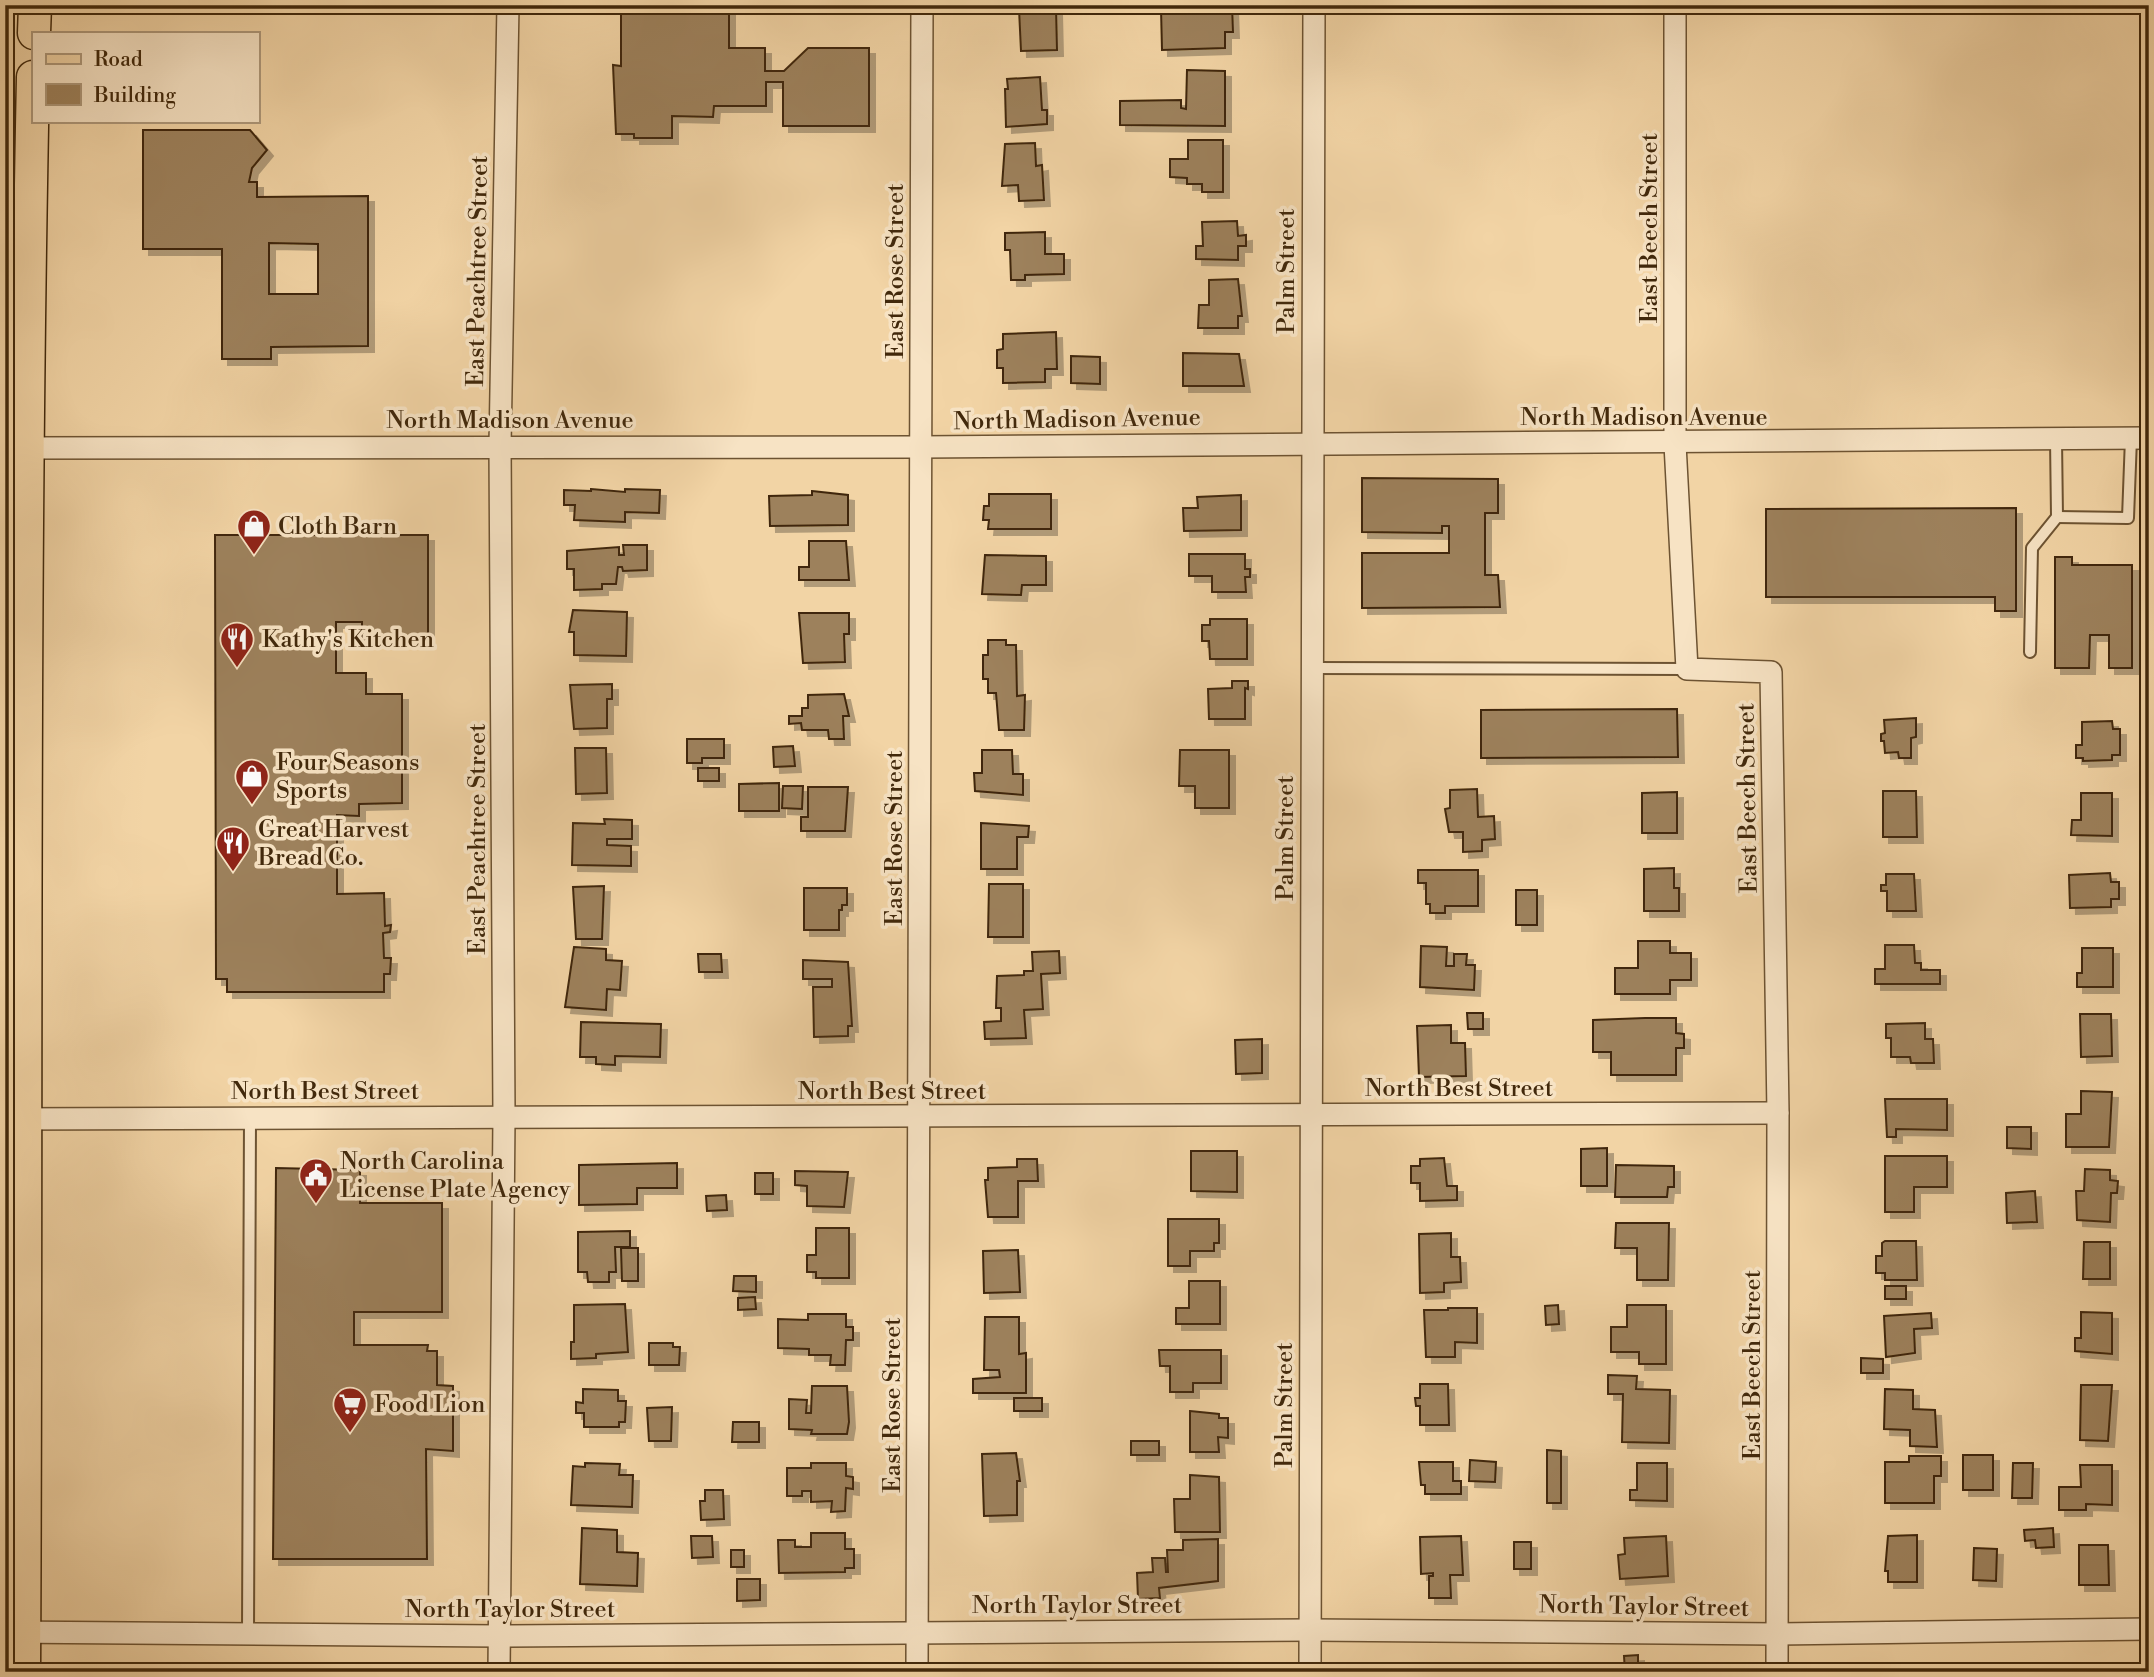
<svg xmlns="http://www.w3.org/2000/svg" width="2154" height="1677" viewBox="0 0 2154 1677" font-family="'Libre Bodoni',serif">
<defs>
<filter id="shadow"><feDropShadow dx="6" dy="6" stdDeviation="0" flood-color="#0004"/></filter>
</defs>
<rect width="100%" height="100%" fill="#f2d4a5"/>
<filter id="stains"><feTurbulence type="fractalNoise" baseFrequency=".00286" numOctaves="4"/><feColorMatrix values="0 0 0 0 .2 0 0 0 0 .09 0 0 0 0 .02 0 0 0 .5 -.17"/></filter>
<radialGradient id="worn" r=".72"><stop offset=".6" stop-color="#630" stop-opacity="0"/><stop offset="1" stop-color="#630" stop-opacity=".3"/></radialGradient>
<!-- building -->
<g fill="#9d815b" stroke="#41280b" stroke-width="2" fill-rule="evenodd" filter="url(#shadow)">
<path d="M621,5h108v43h36v23h19l24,-23h61v78h-86v-44h-17v24h-52l-1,11 -41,-1v22h-38v-4h-18l-3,-69 8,1z"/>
<path d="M1210,5h22l1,27h-8v16l-63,2 -1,-41 49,-1z"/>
<path d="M1056,8l1,42 -36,1 -2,-42z"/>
<path d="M1187,70l38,1v55l-105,-1v-24l61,-1v8l5,1z"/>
<path d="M1040,77l2,33h5v14l-41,3 -1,-38h3l-1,-10z"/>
<path d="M143,130h107l17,20 -15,18 -3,14h8v15l111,-1v150l-97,1v12h-49v-110h-79zM269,243l49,1v50h-49z"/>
<path d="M1188,140h35v52h-21v-8h-15v-6l-17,-1v-18h18z"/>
<path d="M1035,143l1,23 6,-1 2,35 -25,1 -1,-16 -16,1 3,-42z"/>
<path d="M1237,221l1,15 8,-1v11h-8v14l-42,-1v-13h7l-1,-24z"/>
<path d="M1045,232v22h19v20l-39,1v5h-14l-1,-30h-5v-17z"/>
<path d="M1238,279l4,37h-4v12h-40l1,-23h10v-25z"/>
<path d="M1056,332l1,37h-12v13l-42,1v-15h-6v-18l6,-1v-15z"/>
<path d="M1183,353l56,1 5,32h-61z"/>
<path d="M1071,356l29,1v27l-29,-1z"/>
<path d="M1362,478l136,1v34h-13v62h13l2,32 -138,1v-55h87v-27h-7v7l-80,-1z"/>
<path d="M591,489l34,3v-3l35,1 -1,23 -34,-1v10l-51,-2 1,-15h-11v-15l27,1z"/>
<path d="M812,491l36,4v30l-78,1 -1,-30 43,-1z"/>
<path d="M989,494h62v35h-63l1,-9h-6l1,-14h5z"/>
<path d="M1241,495v35l-57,1 -1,-23h15l-1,-11z"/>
<path d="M2016,508v103h-21v-14h-229v-88z"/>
<path d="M215,535h213v105h-66v-18h-26v51h30v21h36v109l-43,1v12l-22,-1v79l47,-1 1,33 6,-1 -1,7 -7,1 1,25h7l-1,16h-6v18h-157v-13h-11z"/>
<path d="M809,541h37l3,39h-50v-13h10z"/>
<path d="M623,545h24v25l-24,1 -1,-4h-4l-2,17h-14v5l-28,1v-21h-7v-18l52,-4v8h5z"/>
<path d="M1189,554h56v15h5v8h-5l1,15h-34v-16h-23z"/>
<path d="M985,555l61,1v29h-24l-1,10 -39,-1z"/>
<path d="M2055,557h17v8h60v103h-23v-33h-19l-1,33h-34z"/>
<path d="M573,610l54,2 -1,44 -52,-1v-23h-5z"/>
<path d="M799,613h50v21h-5l1,28 -42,1z"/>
<path d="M1210,619h37v40h-37l-1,-18h-7v-16h8z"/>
<path d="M988,640h18v5h10l1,51 8,-1 -1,35h-25l-3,-37h-8v-14h-5v-24h5z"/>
<path d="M1232,681h16v8l-3,-1v31h-36l-1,-30 24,-1z"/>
<path d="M612,684v15h-5v29l-33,1 -4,-44z"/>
<path d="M844,694l5,22h-6l1,23h-15l-1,-9h-26l-1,-7 -12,1v-8h13v-8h6v-13z"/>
<path d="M1677,709l1,48 -197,1v-48z"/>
<path d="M1916,718v19l-5,1v20h-12l-1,-6 -13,1 -1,-12h-3v-7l4,-1 -1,-13z"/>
<path d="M2112,721l1,8h7v26h-8v5l-29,1v-3h-7v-13h6v-23z"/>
<path d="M687,739h37v19h-22v5h-15z"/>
<path d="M793,746l2,20 -21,1 -1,-20z"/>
<path d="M575,748h31l1,45 -31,1z"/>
<path d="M982,750h30l1,24h10v21l-48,-4 -1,-18h8z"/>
<path d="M1180,750h49v58h-34v-22h-16z"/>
<rect x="698" y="768" width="21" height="13"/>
<path d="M779,783v28h-40v-27z"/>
<path d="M783,786h20l-1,23 -20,-1z"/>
<path d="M808,787h40l-3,44h-44v-14h7z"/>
<path d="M1477,789l1,28 16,-1 1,23 -13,1v11l-19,1v-20h-14l-4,-23 5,-1v-18z"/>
<path d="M1883,791h33l1,46h-34z"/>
<path d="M1677,792v41h-35v-40z"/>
<path d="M2081,793h31v43l-41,-1 1,-15h9z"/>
<path d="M604,819l28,1v19h-25v6l24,1v20l-59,-1 1,-42 32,1z"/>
<path d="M981,823l48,3 -1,11h-11v32h-36z"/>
<path d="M1674,868v20h5v23h-35v-42z"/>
<path d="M1418,870h60v36h-33v7h-15v-9h-4v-21h-8z"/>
<path d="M2110,873l1,9h8v17h-8v8l-41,1 -1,-33z"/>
<path d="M1886,874h28l2,37h-29v-20h-6v-6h5z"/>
<path d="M989,884h34v53h-35z"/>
<path d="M604,886l-2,53h-26l-3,-52z"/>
<path d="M804,888h43v17h-5v5h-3v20h-35z"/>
<rect x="1516" y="890" width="21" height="35"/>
<path d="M1638,941h32v12h21v27h-21v14h-55v-26h23z"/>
<path d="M1885,945h29l1,18h6v7h19v14h-65v-15h10z"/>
<path d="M1421,946l26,1 -1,19h8v-12h13l-1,11h9l-1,25 -54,-3z"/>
<path d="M574,947l32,2v11l16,1 -2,29 -13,-1 -1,21 -41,-3z"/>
<path d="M2082,948h31v39h-36v-14h5z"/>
<path d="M1059,951l1,22 -19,1 2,35 -19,1 2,28 -41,1 -1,-17 17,-1v-13h-5l1,-32 27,-1v-4h9l-1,-19z"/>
<path d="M698,954h23l1,18h-23z"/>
<path d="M803,960l45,2 4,64h-4v10l-34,1 -1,-50h19v-8h-29z"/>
<path d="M1467,1013h16v16h-15z"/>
<path d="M2080,1014h31l1,42 -31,1z"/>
<path d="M1645,1018h31v15l8,1v14h-8v27h-65v-23h-18v-32z"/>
<path d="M581,1022l80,2 -1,33 -45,-1v9l-19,-1v-7h-16z"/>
<path d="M1925,1023v16h8l1,24h-23l-1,-6h-19v-19h-5v-14z"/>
<path d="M1451,1025v18h14l1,33 -47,1 -2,-51z"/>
<path d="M1262,1039v34l-26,1 -1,-34z"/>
<path d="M2081,1091l31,1 -3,55h-43v-33h15z"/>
<path d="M1885,1099h62v31l-51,-1v8h-9z"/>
<path d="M2007,1127h24v22l-24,-1z"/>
<path d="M1607,1148v38h-26v-37z"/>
<path d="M1191,1151h46v41l-46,-1z"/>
<path d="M1885,1156h62v31h-33v25h-29z"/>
<path d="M1444,1158l3,28h10v14l-37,1v-18h-9v-17h9v-7z"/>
<path d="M1017,1159h20l1,22h-20v36h-30l-3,-37h3v-12l29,-1z"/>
<path d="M677,1163v25h-40v16l-58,1v-40z"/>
<path d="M1616,1165l58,1v21h-6l-1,10h-52z"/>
<path d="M276,1168l84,2v33h82v109h-88v33h74l-1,6h10v34l16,1v65l-27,-2 1,110h-154z"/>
<path d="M2085,1169l25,1v10l8,1 -1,12h-6l-1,29 -33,-2 -1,-29h8z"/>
<path d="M795,1171l53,1 -4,35 -37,-1v-20l-12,-1z"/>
<rect x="755" y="1173" width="18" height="21"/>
<path d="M2035,1191l2,31 -30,1 -1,-30z"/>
<path d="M726,1195l1,15 -20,1 -1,-15z"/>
<path d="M1168,1219h51v24h-5v8h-24v15h-22z"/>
<path d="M1616,1223h53l-1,57h-31v-32h-22z"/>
<path d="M816,1228h33v50h-33v-6h-9v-17h9z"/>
<path d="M630,1231v16h-15l1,25h-7v10h-21l-1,-10h-9v-40z"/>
<path d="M1451,1233v24h9l1,25 -17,1v9l-24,1 -1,-59z"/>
<path d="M1885,1241h31l1,39h-32v-7h-9v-17h6v-13z"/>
<path d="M2084,1242h26v37h-27z"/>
<path d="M621,1248h17v33h-16z"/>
<path d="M1018,1250l2,42 -36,1 -1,-42z"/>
<path d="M734,1276h22v16l-23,-1z"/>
<path d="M1189,1281h31v43h-44v-16h13z"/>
<rect x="1885" y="1286" width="21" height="13"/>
<path d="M755,1297l1,12 -18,1v-12z"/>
<path d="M625,1304l3,48 -32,2v4l-25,1v-17h3v-37z"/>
<path d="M1558,1305l1,19 -13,1 -1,-19z"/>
<path d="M1627,1305h39v59h-27v-12h-28v-25h16z"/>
<path d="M1448,1308h29v35l-22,-1v15h-29l-2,-47h24z"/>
<path d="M2081,1312l31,1v41l-37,-3v-13h6z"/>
<path d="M1931,1313l1,15 -18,1 1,24 -29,4 -2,-41z"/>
<path d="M808,1314h38v13h7v13h-7l-1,25h-15l1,-10h-22v-6l-31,-1v-29l30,1z"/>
<path d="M985,1317h34v37l7,-1v40h-53v-14l27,-2 -1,-7h-15z"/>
<path d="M649,1343h24v4h7l-1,18h-30z"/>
<path d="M1159,1350h62v33h-28v9h-23v-26h-10z"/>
<path d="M1861,1358l22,1v14h-22z"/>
<path d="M1608,1375l29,1 -1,13 34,1 -1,53 -47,-1 1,-48h-15z"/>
<path d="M1420,1384h28l1,41h-29v-19h-4l-1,-8h5z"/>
<path d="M2081,1385h31l-4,56 -28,-1z"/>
<path d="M812,1386h35l2,36 -2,12h-36l1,-4 -23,-1v-30l18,1 -1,13h5z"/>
<path d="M583,1389l35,1v11h8l-1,21h-6v5h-35v-14h-8v-11l7,1z"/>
<path d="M1885,1389l28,1v19l22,1 2,37 -27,-1v-16l-26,-1z"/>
<rect x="1014" y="1398" width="28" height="13"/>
<path d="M672,1407l-1,34h-22l-2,-33z"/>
<path d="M1190,1411l29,3v4h9v20l-10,-1 1,15h-29z"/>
<path d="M733,1422h26v20h-27z"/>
<rect x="1131" y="1441" width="28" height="14"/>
<path d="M1547,1450l14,1v52h-14z"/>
<path d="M1016,1453l4,28h-3v34l-33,1 -2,-62z"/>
<rect x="1963" y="1455" width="30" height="35"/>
<path d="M1909,1456h32v20h-7v27h-49v-41h24z"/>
<path d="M1470,1460l26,2 -1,20 -26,-1z"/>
<path d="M1419,1462h34v19h8v13h-36v-9h-4z"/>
<path d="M585,1463l35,1 -1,11h14l-1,32 -61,-2 2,-39 12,1z"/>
<path d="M811,1463h35v13l7,1v12l-7,-1 -1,23 -14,1 1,-11 -21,1v-11h-9v5h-15v-28h24z"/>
<path d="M1637,1463h30v38l-37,-1v-10h7z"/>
<path d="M2013,1463h20l-1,35h-20z"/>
<path d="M2080,1465h32v40l-26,-1v6h-27v-23h22z"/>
<path d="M1190,1475l29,2 1,55h-45l-1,-33h16z"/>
<path d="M705,1490h18l1,29 -23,1 -1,-19h5z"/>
<path d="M582,1528l35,2v22l21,1 -1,33 -57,-2z"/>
<path d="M2053,1528l1,19 -18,1 -1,-8 -10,1 -1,-11z"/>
<path d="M811,1533h34v16h9v19h-9v4l-66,1 -1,-33h17v7h16z"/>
<path d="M1917,1535v47h-29v-11h-3l3,-35z"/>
<path d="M691,1536h21l1,21 -21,1z"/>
<path d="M1461,1536l2,39h-13l1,23h-22v-22h4v-3l-12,1 -1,-37z"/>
<path d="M1666,1536l2,40 -48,3 -2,-24 7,-1 -1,-16z"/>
<path d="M1218,1539v42l-59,7 1,10 -22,1 -1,-26 16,-1 -1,-14h13l1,14h2l-1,-22h16v-10z"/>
<rect x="1514" y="1542" width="17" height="27"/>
<path d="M2079,1545h29l1,40h-30z"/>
<path d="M1974,1548l23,1 -1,32 -23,-1z"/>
<rect x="731" y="1550" width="13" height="17"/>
<path d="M737,1579h23v21l-23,1z"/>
<path d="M1638,1655v17h-13l-1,-16z"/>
</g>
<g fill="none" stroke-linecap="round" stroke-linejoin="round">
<!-- lane casing -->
<g stroke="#6d5332" stroke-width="14">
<g id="lane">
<path d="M2057,517l71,1 3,-80"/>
<path d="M2030,652l2,-104 25,-31 -1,-78"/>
<path d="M1311,668l376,1"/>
<path d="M248,1634l2,-516"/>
</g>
</g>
<!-- street casing -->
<g stroke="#6d5332" stroke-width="24">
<g id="street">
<path d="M1675,5v439l12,225 84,3 7,441 -1,559"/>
<path d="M5,448l916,-1 1228,-9"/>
<path d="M5,1119l1773,-6"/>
<path d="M5,1632l494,4 811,-6 467,4 372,-5"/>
<path d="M499,1672l5,-556 -4,-671 8,-440"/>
<path d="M917,1672l5,-1667"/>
<path d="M1310,1672l4,-1667"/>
</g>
</g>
<!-- primary casing -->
<g stroke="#41280b" stroke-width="35">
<g id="primary">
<path d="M34,33l1,-28"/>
<path d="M24,1672c3,-532 -2,-1064 9,-1595"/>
</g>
</g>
<!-- lane -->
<use href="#lane" stroke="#f7e3c4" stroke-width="10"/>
<!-- street -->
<use href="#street" stroke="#f7e3c4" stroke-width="21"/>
<!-- primary -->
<use href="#primary" stroke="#f2d4a5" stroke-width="32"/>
</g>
<!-- icons -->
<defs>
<g id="shop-pin" transform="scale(1.75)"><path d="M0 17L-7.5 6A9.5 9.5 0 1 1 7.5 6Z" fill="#8f2418" stroke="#f7e3c4"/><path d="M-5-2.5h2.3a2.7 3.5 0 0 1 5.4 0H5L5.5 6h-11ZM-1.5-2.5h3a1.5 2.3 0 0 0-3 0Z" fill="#fff"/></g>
<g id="restaurant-pin" transform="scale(1.75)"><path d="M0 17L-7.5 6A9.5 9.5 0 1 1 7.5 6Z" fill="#8f2418" stroke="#f7e3c4"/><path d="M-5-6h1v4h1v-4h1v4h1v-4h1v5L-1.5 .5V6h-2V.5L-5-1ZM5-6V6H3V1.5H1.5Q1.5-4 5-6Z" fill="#fff"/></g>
<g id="civic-pin" transform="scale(1.75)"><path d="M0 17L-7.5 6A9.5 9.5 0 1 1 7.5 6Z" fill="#8f2418" stroke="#f7e3c4"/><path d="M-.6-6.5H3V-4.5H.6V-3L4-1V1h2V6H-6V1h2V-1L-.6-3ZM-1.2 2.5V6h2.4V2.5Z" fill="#fff"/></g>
<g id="supermarket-pin" transform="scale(1.75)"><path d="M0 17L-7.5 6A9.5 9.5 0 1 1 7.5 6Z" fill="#8f2418" stroke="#f7e3c4"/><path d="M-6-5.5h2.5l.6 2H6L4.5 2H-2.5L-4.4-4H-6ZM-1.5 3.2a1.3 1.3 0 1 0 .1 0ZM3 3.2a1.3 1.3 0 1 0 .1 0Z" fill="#fff"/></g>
</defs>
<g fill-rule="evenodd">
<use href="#shop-pin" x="254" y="526"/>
<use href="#restaurant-pin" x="237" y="639"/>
<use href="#shop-pin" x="252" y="776"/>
<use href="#restaurant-pin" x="233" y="843"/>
<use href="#civic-pin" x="316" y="1175"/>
<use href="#supermarket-pin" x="350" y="1404"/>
</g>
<g text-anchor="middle" stroke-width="7" stroke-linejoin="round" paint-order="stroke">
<!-- street labels -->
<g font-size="24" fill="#41280b" stroke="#f7e3c4">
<text transform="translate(1649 228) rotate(-90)" y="8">East Beech Street</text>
<text transform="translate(477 271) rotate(-89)" y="8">East Peachtree Street</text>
<text transform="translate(895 271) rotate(-90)" y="8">East Rose Street</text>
<text transform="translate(1286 271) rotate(-90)" y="8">Palm Street</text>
<text x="1644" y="425">North Madison Avenue</text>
<text transform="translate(1077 419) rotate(-1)" y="8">North Madison Avenue</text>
<text x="510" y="428">North Madison Avenue</text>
<text transform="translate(1747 798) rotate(-91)" y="8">East Beech Street</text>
<text transform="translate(894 838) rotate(-90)" y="8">East Rose Street</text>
<text transform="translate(1285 838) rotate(-90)" y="8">Palm Street</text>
<text transform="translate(477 839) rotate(-90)" y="8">East Peachtree Street</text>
<text x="1459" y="1096">North Best Street</text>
<text x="325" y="1099">North Best Street</text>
<text x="892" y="1099">North Best Street</text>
<text transform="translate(1752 1365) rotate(-90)" y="8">East Beech Street</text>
<text transform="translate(892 1405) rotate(-90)" y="8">East Rose Street</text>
<text transform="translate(1284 1405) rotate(-90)" y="8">Palm Street</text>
<text x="1077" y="1613">North Taylor Street</text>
<text transform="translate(1644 1606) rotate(1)" y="8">North Taylor Street</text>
<text x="510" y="1617">North Taylor Street</text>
</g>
<!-- poi labels -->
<g font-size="24" fill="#41280b" stroke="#f7e3c4" text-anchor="start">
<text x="278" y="534">Cloth Barn</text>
<text x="262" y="647">Kathy's Kitchen</text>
<text x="276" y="770">Four Seasons<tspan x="276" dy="28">Sports</tspan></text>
<text x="258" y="837">Great Harvest<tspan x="258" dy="28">Bread Co.</tspan></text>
<text x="340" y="1169">North Carolina<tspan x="340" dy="28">License Plate Agency</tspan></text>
<text x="374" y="1412">Food Lion</text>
</g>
</g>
<!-- margin -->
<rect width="2154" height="1677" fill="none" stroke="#f2d4a5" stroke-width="28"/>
<rect x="7" y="7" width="2140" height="1663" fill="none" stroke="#41280b" stroke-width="3.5"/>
<rect x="14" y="14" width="2126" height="1649" fill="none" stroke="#41280b" stroke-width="2"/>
<!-- legend -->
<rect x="32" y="32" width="228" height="91" fill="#f7e3c4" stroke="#ae987a" stroke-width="2"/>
<rect x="46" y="54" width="35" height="10" fill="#f2d4a5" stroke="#ae987a" stroke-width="2"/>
<text x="94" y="66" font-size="21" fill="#41280b">Road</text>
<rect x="46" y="84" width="35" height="21" fill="#9d815b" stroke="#ae987a" stroke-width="2"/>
<text x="94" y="102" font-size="21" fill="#41280b">Building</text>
<rect width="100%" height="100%" filter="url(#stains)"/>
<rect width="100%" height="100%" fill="url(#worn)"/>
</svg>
